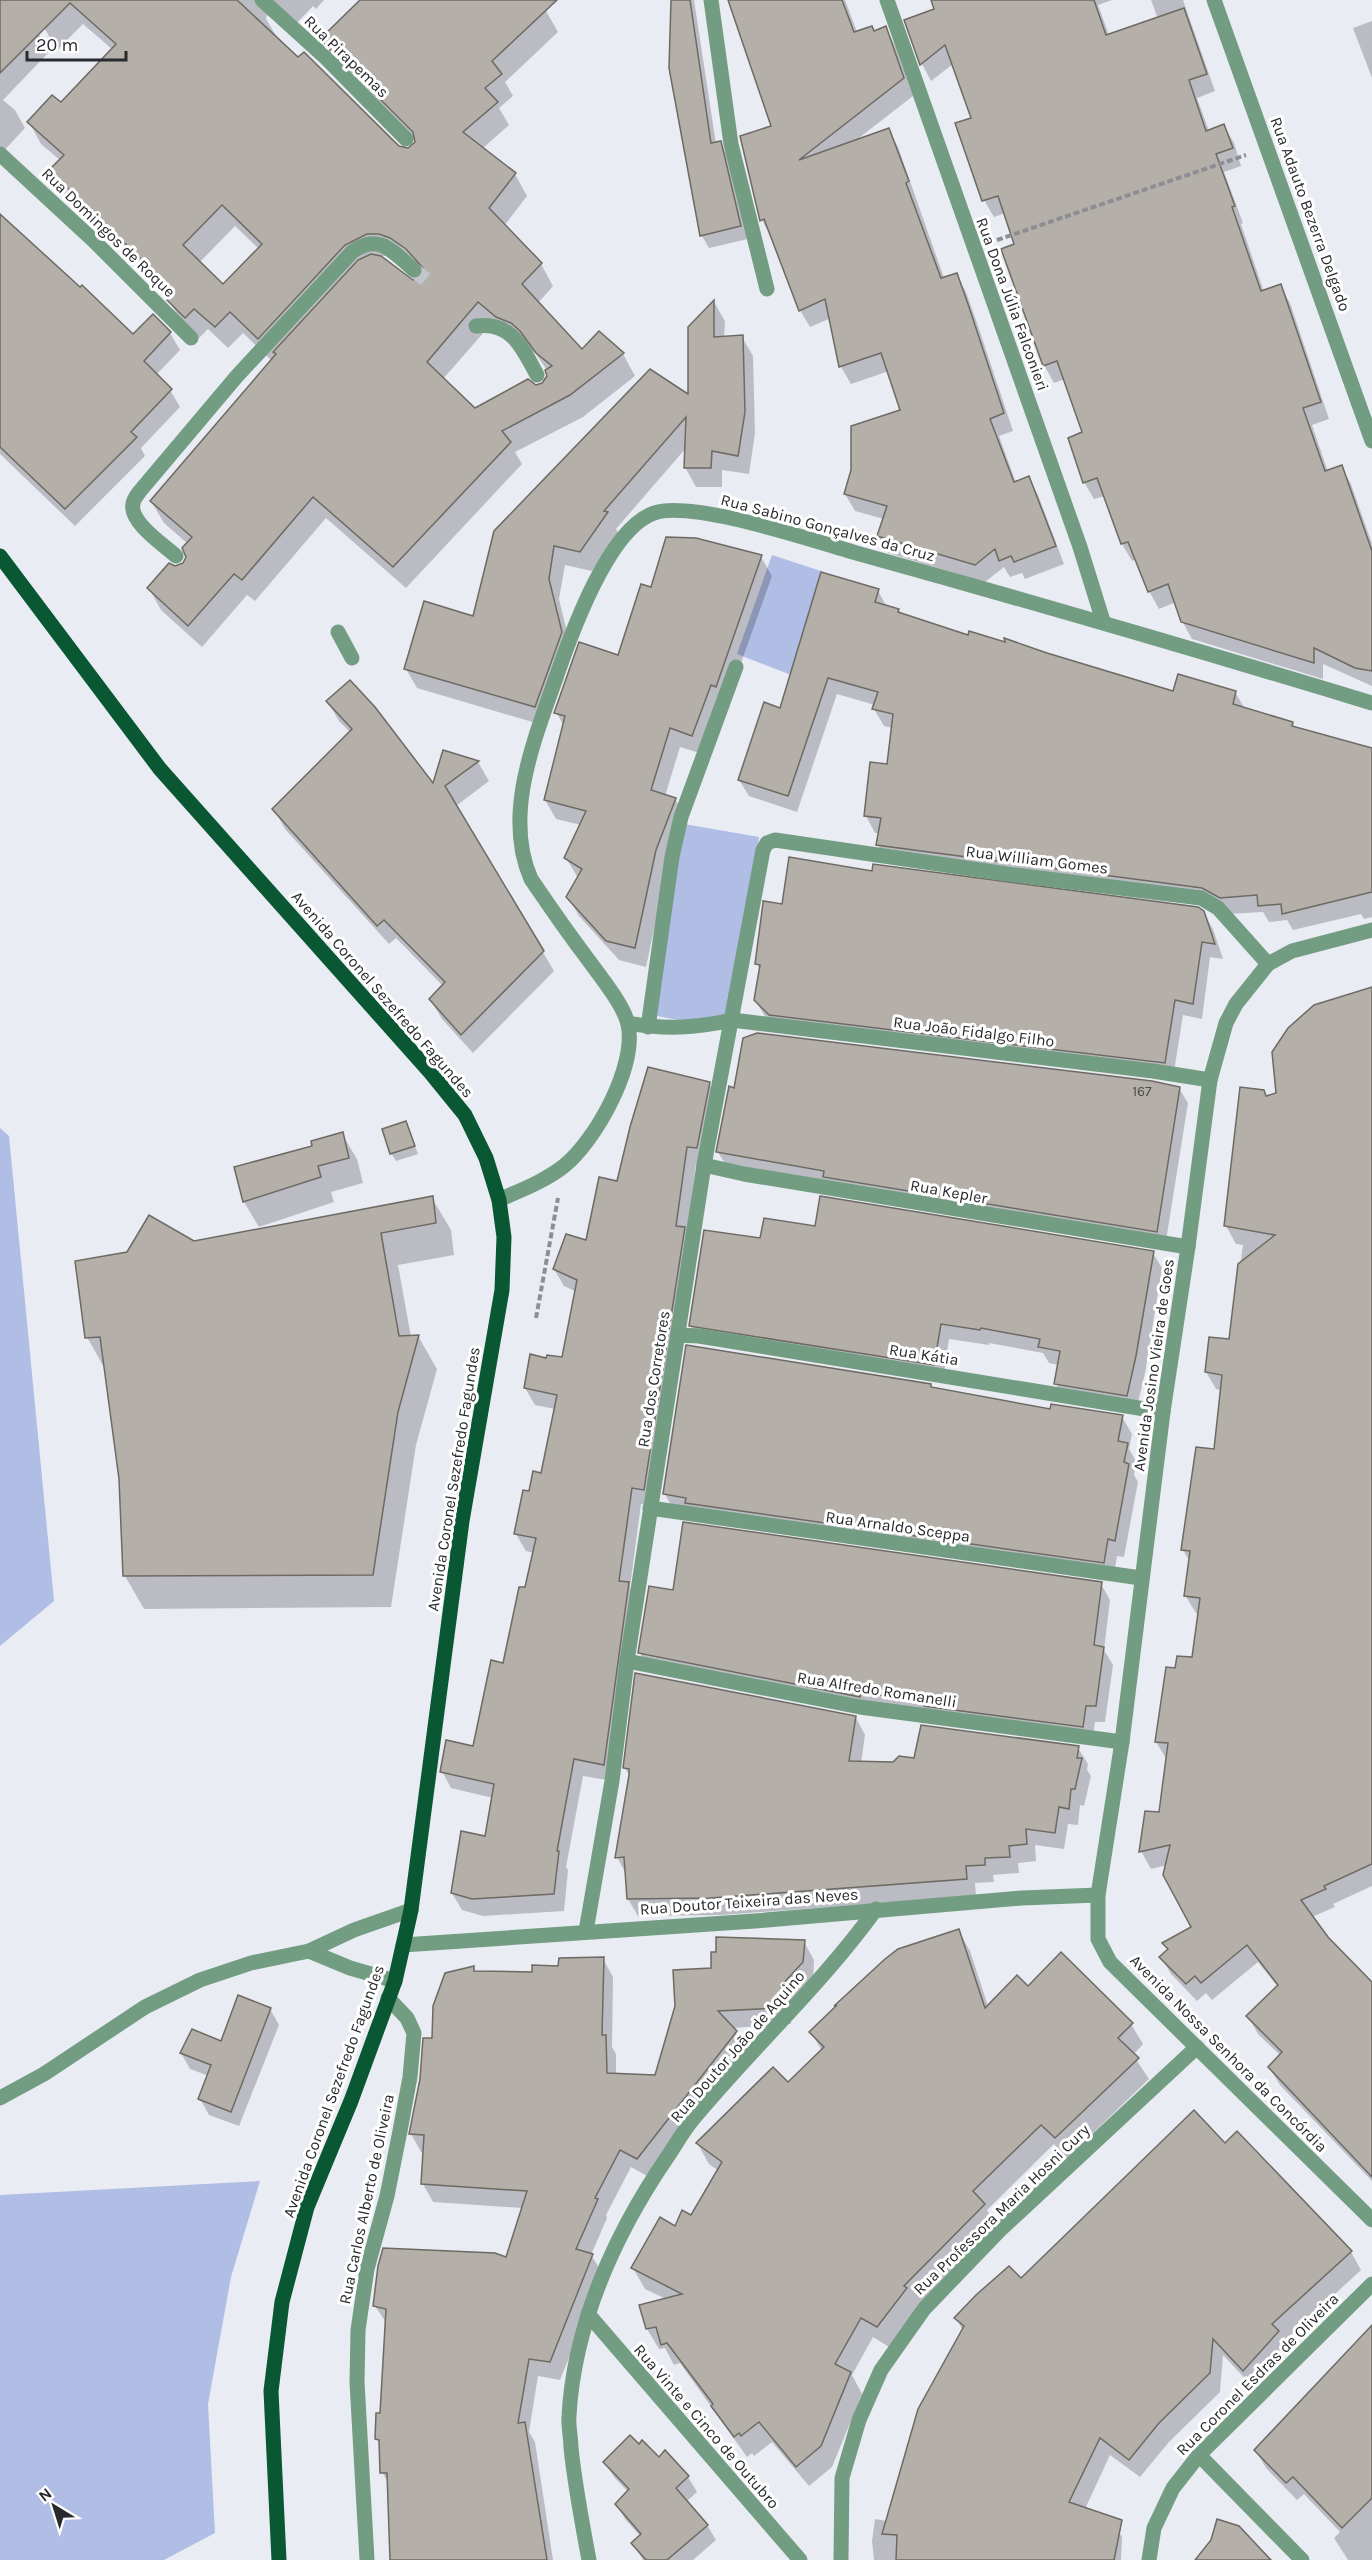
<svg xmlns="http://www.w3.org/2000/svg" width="1372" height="2560" viewBox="0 0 1372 2560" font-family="Karla,sans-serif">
<rect width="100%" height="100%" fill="#eaecf4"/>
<!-- green -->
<g fill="#b0bde5">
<path d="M772,555l52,17 -30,104 -57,-22z"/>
<path d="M684,824l75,13 -15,111 -17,65 -6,8 -43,-1 -26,-5z"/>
<path d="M0,1128l9,8 45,465 -54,45z"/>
<path d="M260,2181l-29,96 -23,127 7,129 -51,27h-164v-365z"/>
</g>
<!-- shadow -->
<g fill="#0003" fill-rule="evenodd">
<path d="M0,0l39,35 10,17 -46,48 12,10 10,18 -25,27z"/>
<path d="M37,0h287l-8,9 -3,-3 -18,19 -28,-10 -1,4 14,23 124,108 9,-2 3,-5 -81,-81 -12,-22 39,-40h172l12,11 12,21 -53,50 8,14 -14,12 10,17 -27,24 33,25 12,22 -23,30 37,38 12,22 -15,17 44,49 17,-19 24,21 12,22 -52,41 -68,35 7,12 -116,124 -80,-70 -71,83 -8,-6 -45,52 -41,-37 -12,-22 26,-21 9,-3 4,-20 -24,-21 -13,-22 121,-140 -29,-28 -15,15 -20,-19 -10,10 -16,-17 -13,-21 3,-3 -109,-105 -13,-22 11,-10 -20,-17 -12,-22 32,-18 52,-54 -30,-26 -26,26 -12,-21zM235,226l24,23 -36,37 -24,-23zM379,256h13l28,15 3,3 -1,4 -10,3zM492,323l43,30 12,17 1,6 -5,9 -68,25 -32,-31z"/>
<path d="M673,0h21l22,144 4,-1 7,12 21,84 -39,9 -7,-12 -32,-168z"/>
<path d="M729,0h116l12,32h17l11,-4 10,17 18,51 -58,45 33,-11 10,17 46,131 12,-4 10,18 11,31 36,108 -14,5 17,47 12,-5 10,17 26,69 -39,15 -3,-6 -12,4 -6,-10 -19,15 -97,-29 -10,-17 6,-17 -29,-8 -10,-17 57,-83 -13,-40 -38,13 -10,-17 -10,-49 -21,9 -10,-17 -29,-73 -9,-17 -20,-83 31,-10z"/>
<path d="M932,0h180l-14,5 11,30 49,-16 -7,-19h32l32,91 -18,7 12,33 15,-5 10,17 7,23 -17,6 19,51 -2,1 23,68 16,-6 10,17 39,116 -17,6 16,47 13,-5 10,17 21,60v142l-49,-22v15l-131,-40 -10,-18 -6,-19 -17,7 -10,-18 -12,-32 -5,2 -10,-17 -17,-48 -11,3 -10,-17v-49l-19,-54 -11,4 -10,-18 -28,-120 -11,-32 -11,4 -10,-17 -11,-81 -20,-55 -22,17 -9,-17 -16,-43 30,-11z"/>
<path d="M1372,21v57l-19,-50z"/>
<path d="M0,221l133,115 20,-20 17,17 10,17 -24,25 14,15 10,17 -39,41 4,8 -70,70 -75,-72z"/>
<path d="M714,302l11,19 -1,17 18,-1 11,19 2,77 -6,41 -27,-4v17h-26l-11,-20 1,-19 -70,81 2,4 -26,38 -27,-6 -6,34 13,54 -26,73 -129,-38 -11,-19 68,-51 216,-221v-69z"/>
<path d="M761,557l11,19 -46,129 -23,49 -23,-7 -15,49 10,3 11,19 -19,52 -21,97 -27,-7 -40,-44 -11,-19 10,-19 -12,-20 15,-33 -25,-6 -11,-19 19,-74 -8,-14 63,-55 33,-68z"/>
<path d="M878,591l9,16 11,3 3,4 68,23 205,56 61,-1 10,17 47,14 3,5 77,21v168l-8,2 -3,-5 -68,16 -6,-10 -18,2 -6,-10 -33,2 -17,-10 -326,-43 -9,-16 2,-12h-5l-9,-17 23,-50 4,-38 -9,-2 -10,-17 1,-4 -38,-11 -40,118 -48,-16 -10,-16 42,-71z"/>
<path d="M328,702l106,84 10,-34 34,10 11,19 -33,25 98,165 -81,82 -31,-34 -12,-20 13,-13 -47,-48 -7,6 -104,-115 -11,-20 77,-76 -12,-12z"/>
<path d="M873,872l330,40 10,17 10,30 -13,-2 -8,62 -19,-4 -10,63 -394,-48 -14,-14 -10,-16 5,-30 -3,-6 26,-59z"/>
<path d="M1372,989v897l-39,18 2,3 -23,10 15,21 45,46v197l-92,-96 -11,-18 12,-11 -23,-22 -10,-18 30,-29 -20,-25 -46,38 -6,-7 -9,8 -26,-27 -10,-17 7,-6 -4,-8 29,-15 -26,-63 -16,4 -10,-18 20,-37 6,-54 -11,-18 11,-73 9,1 18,-11 5,-45 -3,-1 -11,-18 5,-33 -7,-12 32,-100 7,-60 -6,-1 -10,-17 24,-31 13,-96 -7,-1 -10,-18 40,-129 12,-2 12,-66 17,-18 17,-9z"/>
<path d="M709,1083l10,17 -12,65 -11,-2 -43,343 -12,-2 -11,83 8,14 -25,180 -30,-5 -17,91 2,3 -4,41 -81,5 -21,-6 -10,-17 35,-55 6,-40 -42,-10 -9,-17 32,-23 31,-83 21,-76 8,-36 -8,-2 -10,-17 14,-41 12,-18 13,-66 -20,-4 -10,-17 22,-28 16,-1 14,-67 -13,-6 -10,-17 34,-27 31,-59z"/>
<path d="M1179,1088l9,15 -23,144 -438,-80 -9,-15z"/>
<path d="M406,1123l12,31 -22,7 -5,-8z"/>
<path d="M342,1134l15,25 6,24 -32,9 3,10 -75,25 -15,-25 -8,-34 78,-21z"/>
<path d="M432,1198l19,32 3,25 -56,10 13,72 7,-1 19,33 -21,76 -25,162 -247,2 -19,-33 -4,-97 -15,-108 -19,-34z"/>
<path d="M816,1228l337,25 9,15 -17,105 -9,38 -71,-11 -9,-16 3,-19 -10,-2 -6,-10 -54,-10v2l-40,-6 -6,41 -243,-39 -10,-16 71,-85z"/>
<path d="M930,1385l2,4 119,22 71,6 10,17 -3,15 7,12 -2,14 4,7 -14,75 -7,-1 -4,23 -439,-69 -10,-17z"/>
<path d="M1101,1584l9,16 -6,50 9,15 -8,57h-10l-3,21 -443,-73 -9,-17 35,-61z"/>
<path d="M856,1718l9,17 -4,28 32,1 22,-4 163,-12 10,16 -1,6 4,6 -7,30 -4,-1 -2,20 -10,-1 -4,25 -29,-4 1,16 -18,2 1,10 -26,2 1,7 -19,1 1,13 -255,19 -83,1 -10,-17 -2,-25 -9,-17 13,-81 -5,-8z"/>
<path d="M958,1930l12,21 18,55 40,-18 103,36 12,20 -10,11 16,24 -82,79 -13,-14 -67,66 9,15 -80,82 1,3 -28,37 -16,-10 -21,38 10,19 -30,73 -23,19 -37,-44 -18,14 -2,-3 -5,4 -67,-94 -6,2 -9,-17 -6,1 -12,-20 19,-30 -21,-10 -12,-21 43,-40 16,-11 27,-46 -10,-7 -12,-21 91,-58 34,-34 -11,-19 25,-26 63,-56z"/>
<path d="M804,1942l10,18 -1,20 -22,24v20l-58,4 13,22 -99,126 -16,-9 -25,48 1,3 -16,37 12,19 -43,106 -22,-4 -9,56 6,10 18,118h-162l-2,-76 -7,-12 -2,-27 -3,-6 4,-24 6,-91 -12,-18 132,-47 16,-51 -90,-6 -10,-18 2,-32h-4l-10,-18 23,-95 40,-71 2,4 57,2 70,-15 10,18 -1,70 4,7v20l40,2 56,-107z"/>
<path d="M270,2009l9,16 -40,101 -30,-11 -9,-16 9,-23 -19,-7 -9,-16 41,-10z"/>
<path d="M1237,2133l114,119 10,18 -78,72 5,9 -34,37 -31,-33 -3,37 -51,50 -29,35 -30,-22 -25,54 26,9 11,19 -1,23h-247l-2,-19 3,-22 12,2 76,-190 -7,-13 65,-38 204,-135z"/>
<path d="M1372,2327v233h-24l-14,-22 6,-6 -36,-38 -7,6 -31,-32 -10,-17z"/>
<path d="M639,2446l20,13 6,-7 23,25 9,15 -11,10 21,23 9,15 -23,20h-50l-10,-17 8,-6 -16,-18 -8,-15 11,-12 -14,-15 -9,-15z"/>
</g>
<!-- building -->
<g fill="#b4afa9" stroke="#6d6963" stroke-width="1.5" fill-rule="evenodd">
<path d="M0,0h237l61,57 6,-5 95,94 9,2 7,-6 -2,-10 -93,-93 40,-39h197l-65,61 10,13 -17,14 13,14 -35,30 53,41 -27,35 53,55 -20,21 60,65 17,-18 25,22 -54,42 -68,36 9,11 -118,125 -80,-70 -71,83 -8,-6 -46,52 -41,-38 22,-25 6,3 8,-3 3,-6 -4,-9 10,-11 -42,-36 126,-147 -3,-2 85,-92 13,-6 10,2 32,24 8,-3 2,-9 -17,-19 -16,-11 -11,-4h-12l-22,11 -87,94 -28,-27 -15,15 -21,-18 -9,9 -18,-18 8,-8 -126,-122 15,-15 -37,-33 25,-27 9,7 55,-58 -46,-41 -70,70zM222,205l40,39 -39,40 -40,-39zM478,302l18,15 15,6 9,8 16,22 16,13 -7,4 2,6 -5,7 -6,2 -8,-6 -53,29 -48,-46z"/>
<path d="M671,0h19l21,143 10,-2 20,85 -41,10 -31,-168z"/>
<path d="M728,0h114l12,32 18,-6 2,5 12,-5 18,52 -105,82 90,-32 20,53 -3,2 35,95 16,-5 11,31 36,109 -14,6 24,63 15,-6 27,70 -42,16 -3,-6 -12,5 -4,-12 -20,16 -98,-29 10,-30 -43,-12 7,-24v-44l49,-16 -19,-57 -42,14 -14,-68 -26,12 -35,-92 -4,2 -20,-85 31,-10z"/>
<path d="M931,0h163l12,35 78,-27 23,66 -18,6 17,51 18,-7 9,24 -17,6 19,52 -3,1 29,84 20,-7 40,118 -18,6 22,63 17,-6 30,86v120l-17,-3 -41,-20v15l-133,-41 -13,-38 -20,8 -20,-50 -7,2 -24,-66 -14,5 -15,-45 14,-6 -25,-71 -14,5 -42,-117 13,-5 -16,-48 -16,5 -27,-78 16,-5 -26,-73 -25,20 -16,-45 30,-11z"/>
<path d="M0,214l80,73 2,-2 51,49 20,-20 18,18 -27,29 28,28 -41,43 6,5 -72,72 -65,-62z"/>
<path d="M714,300v37l29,-2 2,77 -7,44 -26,-5 -1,17h-27l2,-51 -82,94 4,1 -28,40 -26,-6 -5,33 13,53 -27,75 -131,-38 20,-68 49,15 21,-85 156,-162 38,25v-67z"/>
<path d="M666,537l30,1 66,17 -46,132 -5,-2 -19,51 -22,-8 -19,62 25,8 -20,52 -21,98 -29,-7 -40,-44 16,-28 -18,-11 22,-47 -42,-11 21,-84 -11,-3 25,-71 39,13 23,-71 10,3z"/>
<path d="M821,572l58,17 -4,13 24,7 -1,3 70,23 1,-4 36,11 -1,-4 43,15 126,38 5,-17 58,17 -3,13 60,18 -1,4 80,22v144l-90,22 -1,-10 -23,2 -1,-11 -37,3 -18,-10 -326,-43 5,-27 -17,-2 6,-54 17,2 6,-50 -21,-5 6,-17 -50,-14 -40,118 -50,-16 26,-78 16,6z"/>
<path d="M350,680l25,27 58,76 10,-33 36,11 -34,25 99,165 -83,84 -32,-36 16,-17 -61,-62 -7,6 -105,-117 80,-80 -26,-28z"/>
<path d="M789,857l83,14 1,-7 325,43 6,4 11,33 -13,-2 -9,62 -18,-4 -10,63 -396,-48 -15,-15 6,-35 -5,-1 8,-61v-2l19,3z"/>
<path d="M1372,987v877l-48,22 2,3 -25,11 27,37 44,45v195l-104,-110 14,-15 -36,-36 32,-31 -31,-40 -46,38 -6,-7 -9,8 -27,-27 9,-8 -6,-6 29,-16 -28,-52 7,-30 -31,7 6,-41 14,1 9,-69 -13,-1 11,-75 9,1 2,-12 15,1 8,-59 -16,-2 6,-45 -9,-1 15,-103 18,2 8,-74 -17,-3 4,-35 20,2 9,-75 37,-29 -51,-9 16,-139 24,3 2,6 10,-3 -4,-41 16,-24 26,-23z"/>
<path d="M757,1033l395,48 28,6 -23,145 -334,-55 1,-6 -108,-19 13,-66 5,2 9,-50z"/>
<path d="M648,1067l62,15 -13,66 -10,-1 -11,79 9,1 -41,263 -12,-2 -13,93 10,1 -25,183 -30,-6 -17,92h2l-5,43 -82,5 -21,-6 10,-62 24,5 9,-52 -54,-12 6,-32 27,6 18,-86 12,3 16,-76h6l11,-49 -22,-4 9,-44 6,1 4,-20 8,2 16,-78 -33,-7 6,-34 16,4 1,-3 15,2 15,-77 -24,-11 13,-35 20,6 13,-63 18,4 13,-54z"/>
<path d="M406,1121l9,25 -25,8 -8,-25z"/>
<path d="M343,1132l6,26 -31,8 3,11 -78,25 -9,-35 78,-21 -1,-5z"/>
<path d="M433,1196l3,27 -55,10 18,103 20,-1 -21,77 -25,163 -250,1 -4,-97 -19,-142 -15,1 -10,-77 52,-9 22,-37 45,26z"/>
<path d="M820,1196l334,55 -18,105 -9,40 -73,-12 6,-33 -22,-4 2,-8 -59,-11 -1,2 -39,-6 -7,41 -245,-39 15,-96 56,8 4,-20 51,8z"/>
<path d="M686,1345l245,39v3l119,22 1,-5 72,11 -5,26 10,2 -4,19 5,2 -14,77 -7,-2 -4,24 -419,-60 1,-5 -23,-4z"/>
<path d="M683,1522l419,60 -8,63 10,2 -8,59h-10l-3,21 -159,-21 1,-4 -65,-10v5l-222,-44 11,-67 24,4z"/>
<path d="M635,1673l221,43 -7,45 44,1 6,-6 15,2 7,-33 158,21 -2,12h5l-7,31h-4l-2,20 -10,-2 -4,26 -29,-4 1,15 -18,2 1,11 -25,1v7l-19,1 1,13 -257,19 -83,1 -3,-42 -9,1 14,-83v-6l-6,-1z"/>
<path d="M959,1929l26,79 32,-33 11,11 33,-34 72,71 -15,15 21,20 -84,80 -14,-13 -68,66 12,13 -81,82 3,2 -30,39 -16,-9 -26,46 16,8 -30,74 -25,21 -37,-45 -18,14 -2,-3 -5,4 -23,-31 2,-2 -46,-61 -6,2 -5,-18 -10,2 -7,-24 43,-11 -51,-26 29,-51 15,9 7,-16 9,5 31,-53 -26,-19 77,-76 15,15 36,-35 -15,-15 28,-27 -3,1 51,-47 13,-10z"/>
<path d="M716,1937l89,3 -2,22 -22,24 1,20 -2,2 -62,3 19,20 -100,128 -17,-9 -25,48 3,1 -22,50 17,5 -43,108 -21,-3 -11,64 7,-1 22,138h-157l-3,-87h-7l-1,-33 -4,-1 1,-26h4l6,-104 -13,-3 5,-40 5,-18 112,5 11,4 21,-66 -106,-7 3,-49 -15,-1 11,-55 3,-41h9l1,-32 12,-33 29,-7v5l58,1v-7l26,1 1,-8 45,-1 -2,78h4l1,38 48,2 20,-69 -2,-36 38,-2v-16h5z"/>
<path d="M238,1995l33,13 -40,104 -33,-13 13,-34 -31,-12 12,-24 29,12z"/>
<path d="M1194,2110l31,33 12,-12 115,120 -80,73 7,7 -36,40 -30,-32 -3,34 -51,50 -30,37 -29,-22 -31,64 53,18 -8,40h-218l1,-25 -15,-1 36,-125 46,-83 -10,-8 22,-23 33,-29 12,12z"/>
<path d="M1372,2325v173l-30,30 -49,-51 -7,6 -32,-33z"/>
<path d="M630,2435l9,9 3,-4 17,17 6,-7 24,26 -13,12 32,37 -41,35h-21l-15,-17 10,-9 -26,-30 14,-15 -26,-27z"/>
<path d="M1217,2519l22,7 32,34h-76l16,-20z"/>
</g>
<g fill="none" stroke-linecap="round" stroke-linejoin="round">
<!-- minor-tunnel -->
<path stroke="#c3c5cc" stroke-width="15" stroke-dasharray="15 8" stroke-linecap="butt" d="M414,270l12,10"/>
<!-- path -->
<g stroke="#8c8e93" stroke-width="4" stroke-dasharray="6 3" stroke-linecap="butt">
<path d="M997,240l249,-85"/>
<path d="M536,1318l22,-120"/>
</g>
<!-- minor -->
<g stroke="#739d82" stroke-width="15">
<path d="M262,0l64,58 80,81"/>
<path d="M711,0l20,144 36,145"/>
<path d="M887,0l193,547 23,74"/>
<path d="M1214,0l158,441"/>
<path d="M0,154l93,86 98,98"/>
<path d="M476,326c35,-5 46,21 61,49"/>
<path d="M176,556c-12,-11 -47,-34 -43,-52 0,-4 4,-9 7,-13l97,-115 115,-124c27,-20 41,0 62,18"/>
<path d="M338,632l14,26"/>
<path d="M1372,930l-80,21 -24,13 -32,40 -10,19 -16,57 -22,167 -25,165 -41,330 -24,153v44l12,23 262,258"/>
<path d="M628,1023c37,7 68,5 104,-3l421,51 57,9"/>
<path d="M648,1027l24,-170 9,-40 55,-150"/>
<path d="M704,1165l40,9 444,73"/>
<path d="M499,1200c22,-10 46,-19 65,-34 32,-26 73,-100 64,-142 -5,-21 -32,-53 -44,-70 -19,-25 -36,-50 -53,-75 -29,-66 5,-143 27,-207 15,-43 51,-143 96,-159 40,-14 168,31 213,43 169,47 337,96 505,147"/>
<path d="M678,1335l21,1 464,76"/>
<path d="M650,1508l491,70"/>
<path d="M627,1661l233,46 262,35"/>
<path d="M586,1931l26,-150 15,-120 77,-496 59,-315 4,-7 8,-3 232,34 194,24 17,10 50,56"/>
<path d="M403,1945l352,-24 267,-23 76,-3"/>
<path d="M309,1951l41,17 45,13"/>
<path d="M0,2098l44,-24 101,-67 55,-27 51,-17 58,-12 45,-21 57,-20"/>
<path d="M588,2314l212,246"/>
<path d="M1199,2455l103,105"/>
<path d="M367,2560l-10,-178 1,-52 9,-61 20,-73 13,-65 10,-54 4,-44 -7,-15 -19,-20"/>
<path d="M589,2560c-7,-37 -14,-74 -18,-112 0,-11 -3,-22 -2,-32 5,-92 46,-182 97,-257 9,-13 17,-28 28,-41 59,-71 128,-134 182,-209"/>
<path d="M841,2560l1,-82 17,-58 22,-50 43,-61 75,-78 198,-184"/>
<path d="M1149,2560l5,-32 19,-40 26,-33 173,-171"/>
</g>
<!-- major -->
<path stroke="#0a5733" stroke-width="15" d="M0,556l160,213 270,303 35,43 21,43 13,42 5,37 -2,53 -40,231 -51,389 -16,71 -44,120 -44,106 -25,95 -11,89 8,169"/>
</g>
<g text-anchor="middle" stroke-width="6" stroke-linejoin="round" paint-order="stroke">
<!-- number labels -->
<g font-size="14" fill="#4c4b4c">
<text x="1142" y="1096">167</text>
</g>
<!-- street labels -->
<g font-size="16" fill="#292a2d" stroke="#fff">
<text transform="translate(347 56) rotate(44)" y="6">Rua Pirapemas</text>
<text transform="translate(1311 214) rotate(70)" y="6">Rua Adauto Bezerra Delgado</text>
<text transform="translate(109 232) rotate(44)" y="6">Rua Domingos de Roque</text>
<text transform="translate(1013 304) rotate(70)" y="6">Rua Dona Júlia Falconieri</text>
<text transform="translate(828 527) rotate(15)" y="6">Rua Sabino Gonçalves da Cruz</text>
<text transform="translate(1037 859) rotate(7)" y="6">Rua William Gomes</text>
<text transform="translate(383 994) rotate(49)" y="6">Avenida Coronel Sezefredo Fagundes</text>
<text transform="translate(974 1031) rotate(7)" y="6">Rua João Fidalgo Filho</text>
<text transform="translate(949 1191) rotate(10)" y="6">Rua Kepler</text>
<text transform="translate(924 1354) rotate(9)" y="6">Rua Kátia</text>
<text transform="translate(1153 1365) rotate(-82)" y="6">Avenida Josino Vieira de Goes</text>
<text transform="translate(653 1379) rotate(-81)" y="6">Rua dos Corretores</text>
<text transform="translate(453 1479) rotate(-81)" y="6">Avenida Coronel Sezefredo Fagundes</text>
<text transform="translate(898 1526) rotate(8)" y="6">Rua Arnaldo Sceppa</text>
<text transform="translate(877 1689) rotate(9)" y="6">Rua Alfredo Romanelli</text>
<text transform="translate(749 1901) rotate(-4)" y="6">Rua Doutor Teixeira das Neves</text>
<text transform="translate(737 2046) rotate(-49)" y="6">Rua Doutor João de Aquino</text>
<text transform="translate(1229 2053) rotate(45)" y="6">Avenida Nossa Senhora da Concórdia</text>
<text transform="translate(333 2091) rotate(-70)" y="6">Avenida Coronel Sezefredo Fagundes</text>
<text transform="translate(366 2199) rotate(-78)" y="6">Rua Carlos Alberto de Oliveira</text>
<text transform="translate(1001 2209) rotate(-44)" y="6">Rua Professora Maria Hosni Cury</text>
<text transform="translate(1257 2374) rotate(-45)" y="6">Rua Coronel Esdras de Oliveira</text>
<text transform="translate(707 2426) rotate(49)" y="6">Rua Vinte e Cinco de Outubro</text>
</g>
</g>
<!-- north arrow -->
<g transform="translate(54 2506) rotate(322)" stroke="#ffffff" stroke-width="4.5" paint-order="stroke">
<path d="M0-4.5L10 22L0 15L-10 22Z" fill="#292a2d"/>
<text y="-9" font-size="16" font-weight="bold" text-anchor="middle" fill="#292a2d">N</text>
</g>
<!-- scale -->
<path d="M27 51v9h99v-9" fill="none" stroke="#292a2d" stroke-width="3"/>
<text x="36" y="51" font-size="18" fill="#292a2d" stroke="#ffffff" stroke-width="4.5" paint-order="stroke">20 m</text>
</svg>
